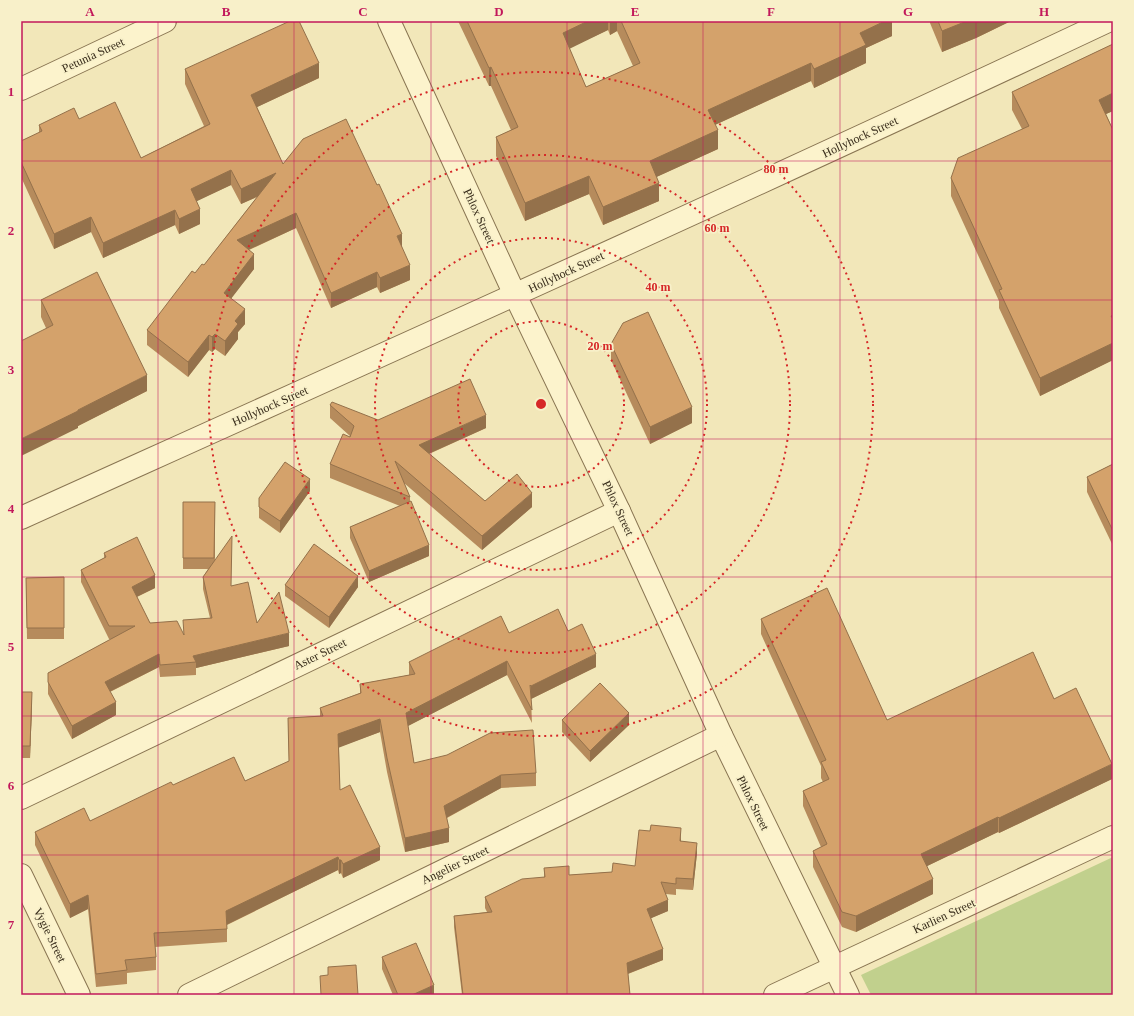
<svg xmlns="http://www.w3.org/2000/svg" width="1134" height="1016" viewBox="0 0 1134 1016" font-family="'Times New Roman',serif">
<rect width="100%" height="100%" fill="#f2e7b9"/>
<!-- green -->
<path fill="#c1d08d" d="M1113,857v138h-242l-10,-20z"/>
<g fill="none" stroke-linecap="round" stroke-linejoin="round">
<!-- minor casing -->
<g stroke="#897552" stroke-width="24">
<g id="minor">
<path d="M389,21l126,274 104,216 102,224 127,260"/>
<path d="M21,89l144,-68"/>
<path d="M21,518c363,-164 726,-327 1087,-497"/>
<path d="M21,798l598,-287"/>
<path d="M21,875l58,120"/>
<path d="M189,995l532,-260"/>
<path d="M775,995l338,-158"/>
</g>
</g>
<!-- minor -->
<use href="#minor" stroke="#fcf3cc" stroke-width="22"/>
</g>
<!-- wall -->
<g fill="#b68b5c" fill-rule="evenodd">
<path d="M458,21h434v15l-26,12v15l-52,25 -3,-7 -96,44 3,24 -62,28 3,24 -56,24 -14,-31 -64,27 -29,-65v-19l15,-7 -20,-44h-2zM608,30l2,5 7,-4 16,35 -47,21 -17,-39z"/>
<path d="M930,21h81l-35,17 -34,14 -12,-29z"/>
<path d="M1113,44v67l-7,3 7,16v230l-73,36 -41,-88v-7l-48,-105v-18l71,-49 -10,-19v-18z"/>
<path d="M185,69l134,9 -62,29 26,57 119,84 8,32 -30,13 -3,-6 -46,21 -35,-80 -47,22 5,19 -23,29 14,26 -7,8v7l-13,17 -10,-7 -3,3 -3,-2 -21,27 -41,-32v-15l48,-57 9,-8 53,-68 -16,7 -10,-19 -35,16 4,23 -21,10 -4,-9 -72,33 -12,-26 -37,17 -33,-72v-36l18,-8v-8l40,-6 62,39 63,-32 -19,-42z"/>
<path d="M41,300l106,91 -69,35v2l-32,-100 -5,-11z"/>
<path d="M611,344l81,79 -42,21 -39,-84z"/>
<path d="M330,405l48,15 108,8 -57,26 56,47 47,6 -50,43 -78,-67 6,14v5l19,54 -60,26 -19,-44v-11l50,-21 -70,-28v-14l20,-28 -20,-18z"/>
<path d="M1113,464v82l-26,-54v-15z"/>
<path d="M310,491l-30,42 -21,-15v-20z"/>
<path d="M183,502h32v58l16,26 26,37 32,23 -93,22v7l-36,2 -1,-10 -49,25 6,23 -44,24 -24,-45v-21l64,-34h-3l-28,-57v-12l23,-12v-5l51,35 -18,9 13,26 33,12 27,-17 -7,-29v-12l5,-8h-25z"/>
<path d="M64,577v62h-37l-1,-61z"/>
<path d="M285,585l73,2 -29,41 -44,-32z"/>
<path d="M761,619l126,101 167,-21 58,80 -113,54 -1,-1 -71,34 6,28 -77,38 -14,-5 -29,-60v-16l8,-4 -18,-41v-15l20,-9 -2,-4v-12l-60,-132z"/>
<path d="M568,631l28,36 -65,32 1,24 -25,-48 -99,51 6,37 122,10v13l-35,2 -54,30 2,24 -44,10 -18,-80 -7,-40 -41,15 1,43 40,70 -37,18 -2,-5 -2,1 -1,-4 -111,55v17l-72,5 1,10v13l-29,3v11l-31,3 -8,-78 -18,9 -35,-73v-13l55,-11 83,-36 72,-4 44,-20 -1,-43 32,-2v-8l40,-15v-9l49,-9v-13l100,-29z"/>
<path d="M21,692l11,12 -2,54h-9z"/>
<path d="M562,720l67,5 -39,37 -28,-30z"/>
<path d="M681,839v2l16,12 -4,37 -17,-1v6l-10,-1 2,17 -17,7 12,42 -35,14 2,21h-168l-8,-68v-11l33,-4 -2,-4v-11l59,-20v-9l25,7 43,-3 23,-6z"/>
<path d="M382,957l52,38h-41l-11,-26z"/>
</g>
<!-- shaded-wall -->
<g fill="#94714b">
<path d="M588,21h20v9l-45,22v-19z"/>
<path d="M610,21h7v10l-7,4z"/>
<path d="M885,21h7v15l-26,12v15l-52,25v-19l46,-36z"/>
<path d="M967,21h44l-35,17 -34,14v-21z"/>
<path d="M319,63v15l-68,32v-15z"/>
<path d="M811,63v18l-103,47v-18z"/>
<path d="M491,67v19h-2v-18z"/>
<path d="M1113,93v18l-14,6v-17z"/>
<path d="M718,130v19l-68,31v-19z"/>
<path d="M231,170v15l-40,19v-15z"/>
<path d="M276,173v15l-35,16v-15z"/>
<path d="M589,176v18l-64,27v-18z"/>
<path d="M659,183v18l-56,24v-18z"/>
<path d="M200,209v15l-21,10v-15z"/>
<path d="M175,210v15l-72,33v-15z"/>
<path d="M296,213v15l-59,27v-15z"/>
<path d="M91,217v15l-37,17v-15z"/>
<path d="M402,234v15l-5,-13z"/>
<path d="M254,254v15l-30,39v-15z"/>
<path d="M410,265v15l-30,13v-15z"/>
<path d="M377,272v15l-46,21v-15z"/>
<path d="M245,309v15l-7,8v7l-13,17v-15l10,-20z"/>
<path d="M215,334v15l-3,3v-15z"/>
<path d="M209,335v15l-21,27v-15z"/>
<path d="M1113,343v17l-73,36v-18z"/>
<path d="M147,375v16l-69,35v2l-57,28v-17l57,-29z"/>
<path d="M692,407v16l-42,21v-17z"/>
<path d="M486,415v13l-67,30v-13z"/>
<path d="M310,479v12l-30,42v-12z"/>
<path d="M532,493v14l-50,43v-14z"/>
<path d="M429,545v11l-60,26v-11z"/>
<path d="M155,575v13l-23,11v-12z"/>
<path d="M358,576v11l-29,41v-11z"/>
<path d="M289,633v13l-93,22v-6l-3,-6z"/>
<path d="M159,654v13l-54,27v-12z"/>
<path d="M596,654v13l-65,32v-13z"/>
<path d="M507,661v14l-101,52v-14z"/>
<path d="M32,692v12l-2,54v-12z"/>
<path d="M116,702v13l-44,24v-13z"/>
<path d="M629,713v12l-39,37v-11z"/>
<path d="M380,719v13l-42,16v-14z"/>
<path d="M1112,764v15l-113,54v-15z"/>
<path d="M501,775v13l-57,31v-13z"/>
<path d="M998,817v15l-77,37v-15z"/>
<path d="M449,828v14l-44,10v-14z"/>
<path d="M681,828v11l-1,13v-11z"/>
<path d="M697,843v10l-4,37v-11z"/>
<path d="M380,847v13l-37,18v-14z"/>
<path d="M338,857v13l-112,55v-14z"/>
<path d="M339,860h2v13l-2,1z"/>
<path d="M933,879v15l-77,38v-16z"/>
<path d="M88,895v14l-18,9v-14z"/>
<path d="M668,900v11l-21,9v-11z"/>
<path d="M663,949v11l-36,14v-11z"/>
<path d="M434,985v10h-22z"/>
</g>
<!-- building -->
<g fill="#d4a26b" stroke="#94714b">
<path d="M290,21h9l20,42 -68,32 32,69 20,-25 43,-20 31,66 2,-1 23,50 -5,2 13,29 -30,13 -3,-6 -46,21 -35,-80 -59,27 17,14 -30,39 21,16 -10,12 3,3 -13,17 -10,-7 -3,3 -3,-2 -21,27 -41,-32 45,-59 3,2 7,-9 2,1 72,-92 -35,16 -10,-19 -40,19 9,20 -21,10 -4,-9 -72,33 -12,-26 -37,17 -33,-72v-21l21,-10 -3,-6 35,-17 5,11 36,-17 26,56 69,-34 -25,-55z"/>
<path d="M467,21h121l-25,12 23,54 54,-24 -19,-42h264l-25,12 6,12 -52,24 -3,-6 -103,47 10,20 -68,31 9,22 -56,24 -14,-31 -64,27 -29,-66 22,-10 -27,-60 -2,1z"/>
<path d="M938,21h29l-25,10z"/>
<path d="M1113,44v49l-14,7 14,30v185l-2,1 2,3v24l-73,35 -41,-88 3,-1 -51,-111 7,-20 71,-32 -17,-34z"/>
<path d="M97,272l50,103 -69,35v1l-57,28v-98l32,-16 -12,-25z"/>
<path d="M648,312l44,95 -42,20 -39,-83 12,-21z"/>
<path d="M470,379l16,36 -67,30 66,56 32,-27 15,19 -50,43 -87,-75 15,36 -80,-33 13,-30 7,3 4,-11 -24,-21 2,-3 46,18z"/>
<path d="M285,462l25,17 -30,42 -21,-14v-9z"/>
<path d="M1113,464v67l-26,-54z"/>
<path d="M411,501l18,44 -60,26 -19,-44z"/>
<path d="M183,502h32l-1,56h-31z"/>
<path d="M232,536l-1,50 17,-4 9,41 22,-31 10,41 -96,23 3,6 -36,3 -1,-11 -54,28 11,20 -44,24 -24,-44v-9l87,-47h-26l-28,-56 25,-13 -2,-4 33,-16 18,38 -23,12 18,36 27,-2 7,14 -1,-15 29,-2 -9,-41z"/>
<path d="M314,544l44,32 -29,41 -44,-32z"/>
<path d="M64,577v51h-37l-1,-50z"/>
<path d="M827,588l60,132 146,-68 21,47 22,-11 36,76 -113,54 -1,-1 -77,37 12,25 -77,37 -14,-4 -29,-61 14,-7 -24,-53 26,-12 -8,-17 5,-2 -65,-141z"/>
<path d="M558,609l10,22 14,-7 14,30 -65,32 -1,-1 2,25 -25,-49 -101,52 8,50 33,-8 43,-22 43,-3 3,43 -35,2 -57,31 5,22 -44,10 -18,-80 -7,-39 -42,15 2,56 10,-5 30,62 -37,17 -2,-4h-2l-1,-3 -112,54 1,18 -73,4 2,24 -31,3 2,10 -31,4 -8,-79 -18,9 -35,-72 49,-24 6,13 81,-39 2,3 61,-28 11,24 44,-20 -1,-43 35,-2 -3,-8 41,-15 -1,-9 55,-10 -6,-12 92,-46 8,17z"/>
<path d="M600,683l29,30 -39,38 -28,-31z"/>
<path d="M21,692h11l-2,54h-9z"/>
<path d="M651,825l30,3 -1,13 17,2 -4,36 -17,-1v6l-15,-2 7,18 -21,9 16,40 -36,14 3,32h-167l-9,-79 38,-4 -7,-15 37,-18 23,-2 -1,-9 25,-2v9l43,-3 1,-9 22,3 4,-36 11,1z"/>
<path d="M416,943l18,42 -22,10h-14l-16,-38z"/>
<path d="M356,965l2,30h-37l-1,-19 8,-1v-8z"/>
</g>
<!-- grid -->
<path fill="none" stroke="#c2185b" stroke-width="1" stroke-opacity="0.55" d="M158,21v974M294,21v974M431,21v974M567,21v974M703,21v974M840,21v974M976,21v974M21,161h1092M21,300h1092M21,439h1092M21,577h1092M21,716h1092M21,855h1092"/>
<!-- distance rings -->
<g fill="none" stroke="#d62828" stroke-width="2" stroke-dasharray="2 4">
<circle cx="541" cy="404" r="83"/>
<circle cx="541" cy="404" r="166"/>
<circle cx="541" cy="404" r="249"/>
<circle cx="541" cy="404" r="332"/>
</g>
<g text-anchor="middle" stroke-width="3.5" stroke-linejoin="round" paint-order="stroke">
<!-- street labels -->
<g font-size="12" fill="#362a19" stroke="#f8f0c9">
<text transform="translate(93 55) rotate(-25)" y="4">Petunia Street</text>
<text transform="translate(860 137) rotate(-25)" y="4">Hollyhock Street</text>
<text transform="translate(479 216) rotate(65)" y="4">Phlox Street</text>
<text transform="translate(566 272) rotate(-25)" y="4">Hollyhock Street</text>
<text transform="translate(270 406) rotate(-24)" y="4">Hollyhock Street</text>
<text transform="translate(618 508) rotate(65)" y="4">Phlox Street</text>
<text transform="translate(320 654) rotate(-26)" y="4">Aster Street</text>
<text transform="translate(753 803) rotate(64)" y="4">Phlox Street</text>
<text transform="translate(455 865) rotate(-26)" y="4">Angelier Street</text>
<text transform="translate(944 916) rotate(-25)" y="4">Karlien Street</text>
<text transform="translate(50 935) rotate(64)" y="4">Vygie Street</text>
</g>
</g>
<circle cx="541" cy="404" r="6" fill="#d62828" stroke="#f8f0c9" stroke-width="2"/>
<g font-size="12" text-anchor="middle" font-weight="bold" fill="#d62828" stroke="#f8f0c9" stroke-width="3.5" stroke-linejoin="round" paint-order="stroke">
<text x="776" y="173">80 m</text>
<text x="717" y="232">60 m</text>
<text x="658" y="291">40 m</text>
<text x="600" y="350">20 m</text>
</g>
<!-- border -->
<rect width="1134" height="1016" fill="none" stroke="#f8f0c9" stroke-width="44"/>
<rect x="22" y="22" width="1090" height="972" fill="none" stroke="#c2185b" stroke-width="1.5"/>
<g font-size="13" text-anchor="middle" font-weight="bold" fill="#c2185b">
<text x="90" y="16">A</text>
<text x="226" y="16">B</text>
<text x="363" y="16">C</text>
<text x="499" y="16">D</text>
<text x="635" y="16">E</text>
<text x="771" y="16">F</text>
<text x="908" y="16">G</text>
<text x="1044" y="16">H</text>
<text x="11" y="96">1</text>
<text x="11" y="235">2</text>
<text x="11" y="374">3</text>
<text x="11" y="513">4</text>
<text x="11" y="651">5</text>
<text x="11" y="790">6</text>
<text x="11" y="929">7</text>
</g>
</svg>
